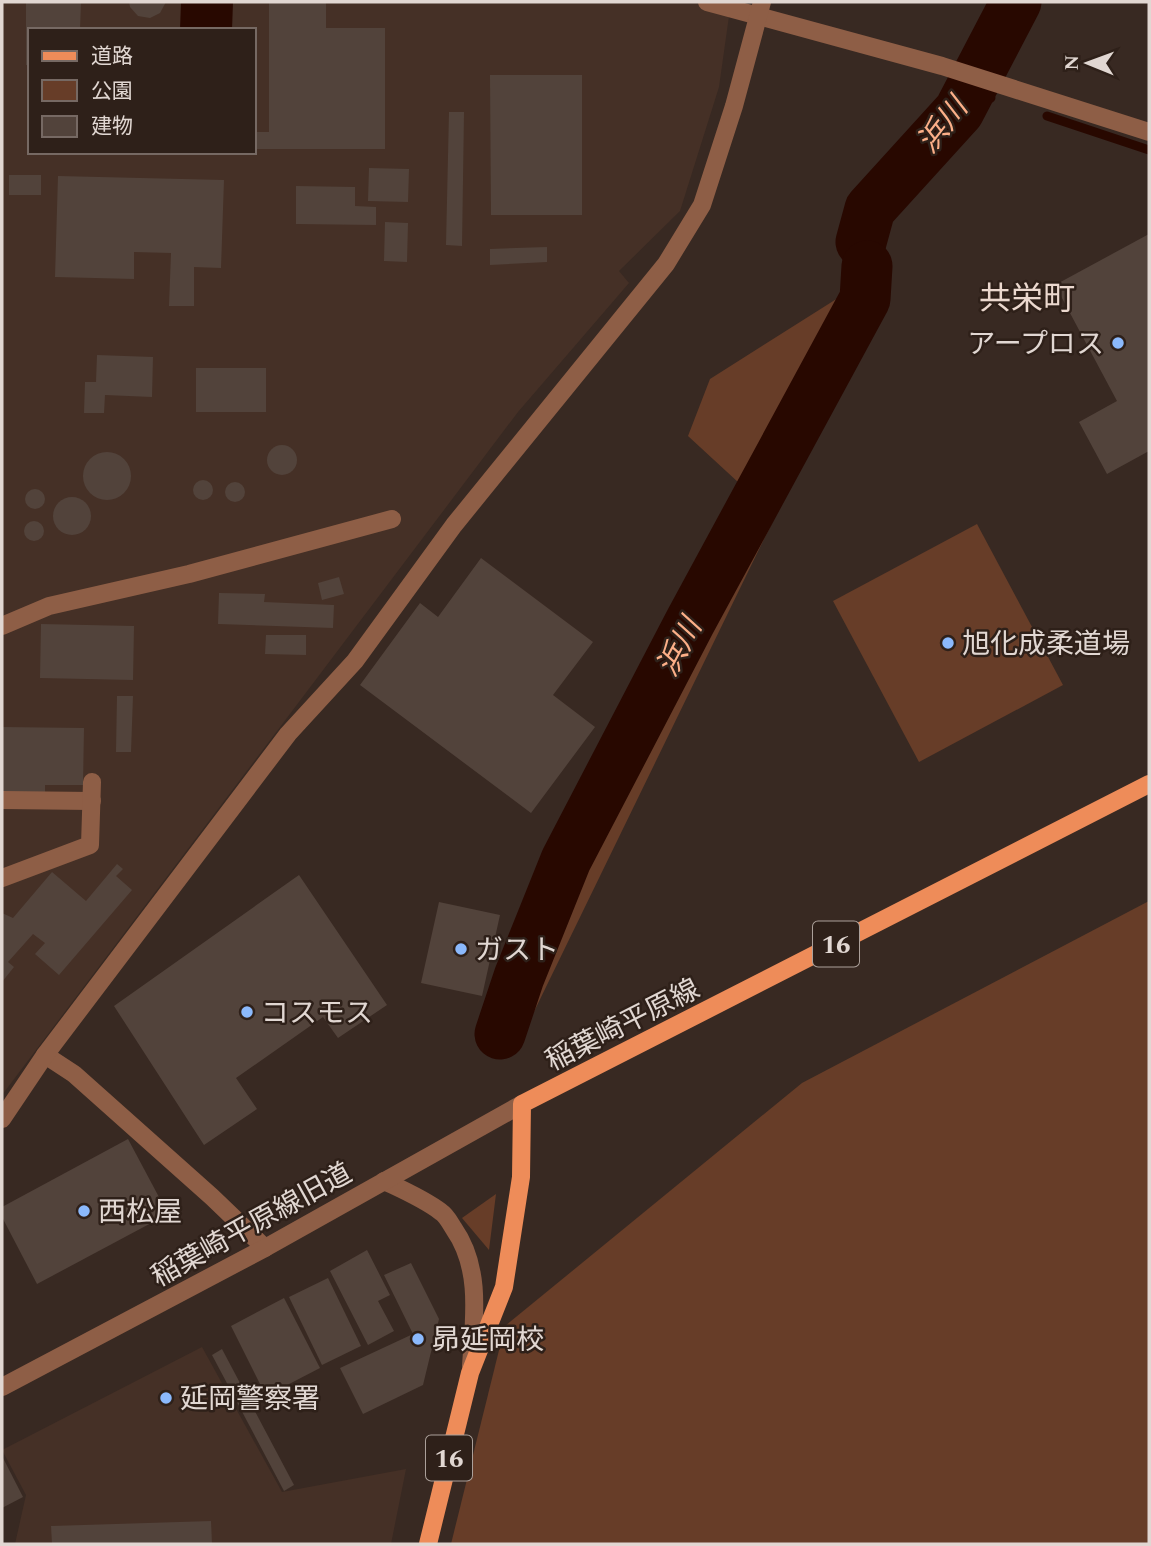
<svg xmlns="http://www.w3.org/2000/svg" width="1151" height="1546" viewBox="0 0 1151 1546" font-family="Spectral,'Noto Sans JP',serif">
<rect width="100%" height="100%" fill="#382922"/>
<!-- built -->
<g fill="#453026" fill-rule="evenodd">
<path d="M2,2h729l-12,85 -39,124 -61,60 10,12 -111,129 -516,683zM30,30h224v122h-224z"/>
<path d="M202,1347l80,145 124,-23 -15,75h-376l11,-49 -24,-45z"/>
</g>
<!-- green -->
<g fill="#673d28">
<path d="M942,91l41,26 -70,81 -15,-1 -20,43 -24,10 1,-31z"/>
<path d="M876,274l9,27 -121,238 -236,485 -20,5 29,-113 202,-433 -51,-47 22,-57z"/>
<path d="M977,524l86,161 -144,77 -86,-161z"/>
<path d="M1149,901v643h-698l54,-218 297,-243z"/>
<path d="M496,1194l-7,56 -27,-32z"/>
</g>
<!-- water -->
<g fill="#280800">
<path d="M181,2h52l-1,28h-52z"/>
<path d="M997,2h22l-29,50 -16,-6z"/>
</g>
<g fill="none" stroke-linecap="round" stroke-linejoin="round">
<!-- stream -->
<g stroke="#280800" stroke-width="9">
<path d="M969,91l22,7"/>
<path d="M1047,116l102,34"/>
</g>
<!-- river -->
<g stroke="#280800" stroke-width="51">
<path d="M861,242l9,-33 89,-98 57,-109"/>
<path d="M500,1034l19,-57 47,-117 124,-238 175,-323 2,-33"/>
</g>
</g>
<!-- building -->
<g fill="#52433b">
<path d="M26,2h55l-1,28h-50v35h-4z"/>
<path d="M129,2h37l-6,11 -10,5 -12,-2 -8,-9z"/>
<path d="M269,2h57v26h59v121h-131v-17h15z"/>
<path d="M490,75h92v140h-91z"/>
<path d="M449,112h15l-2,134 -16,-1z"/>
<path d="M369,168l40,1 -1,33 -40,-1z"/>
<rect x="9" y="175" width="32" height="20"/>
<path d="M58,176l166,4 -3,88 -27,-1v39h-25l2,-53 -37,-1v27l-79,-2z"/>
<path d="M296,186l59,1v19l21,1v18l-80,-1z"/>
<path d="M385,222l23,1 -1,39 -23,-1z"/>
<path d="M1149,234v217l-42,23 -28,-52 38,-21 -62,-116z"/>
<path d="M547,247v15l-57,3v-16z"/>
<path d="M97,355l56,2 -1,40 -47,-2 -1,18h-20l1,-31h11z"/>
<rect x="196" y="368" width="70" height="44"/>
<circle cx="282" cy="460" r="15"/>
<circle cx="107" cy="476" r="24"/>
<circle cx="203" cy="490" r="10"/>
<circle cx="235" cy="492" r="10"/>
<circle cx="35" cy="499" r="10"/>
<circle cx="72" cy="516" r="19"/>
<circle cx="34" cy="531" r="10"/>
<path d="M481,558l112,84 -40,53 42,32 -64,86 -171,-128 60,-82 18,14z"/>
<path d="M339,577l5,17 -22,6 -4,-17z"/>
<path d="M219,593l46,1 -1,8 70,3 -1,23 -115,-4z"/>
<path d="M41,624l93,2 -1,54 -93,-2z"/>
<path d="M266,635h40v20l-41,-1z"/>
<path d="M117,696h16l-2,56h-15z"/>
<path d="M2,727l82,1 -1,57h-38v10h-43z"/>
<path d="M117,864l6,5 -7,7 16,14 -73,85 -24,-21 10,-11 -12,-9 -25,28 6,5 -12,15v-69l11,5 39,-46 34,29z"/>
<path d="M299,875l88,130 -49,33 -15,-21 -87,61 21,31 -53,36 -90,-139z"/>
<path d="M439,902l61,13 -18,81 -61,-13z"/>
<path d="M128,1139l40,75 -131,70 -35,-67v-10z"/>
<path d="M367,1250l23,45 -12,6 16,30 -26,14 -38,-74z"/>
<path d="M411,1263l28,56 -16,66 -60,29 -23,-46 73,-34 -29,-59z"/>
<path d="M328,1278l33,68 -39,19 -33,-68z"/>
<path d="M284,1298l36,70 -54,28 -35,-70z"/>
<path d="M222,1349l72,136 -10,6 -72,-136z"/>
<path d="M2,1456l21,41 -21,11z"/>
<path d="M211,1521l1,23h-160l-1,-18z"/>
</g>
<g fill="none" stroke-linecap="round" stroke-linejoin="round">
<!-- minor -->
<g stroke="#8e5e46" stroke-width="18">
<path d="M707,2l235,64 207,66"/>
<path d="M2,626l47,-20 140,-32 203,-55"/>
<path d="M2,800l90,1"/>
<path d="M2,878l88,-33 2,-63"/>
<path d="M45,1055l29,19 138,123 53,51"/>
<path d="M2,1119l43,-64 243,-321 67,-73 99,-136 212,-261 36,-59 32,-99 28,-104"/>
<path d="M384,1181c19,9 40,18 57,31 6,4 9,11 13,17 28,40 20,91 17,137"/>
<path d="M2,1387l263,-139 257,-144"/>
</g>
<!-- major -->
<path stroke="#ee8c59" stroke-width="18" d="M428,1544l42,-171 34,-86 17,-110 1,-73 627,-320"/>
</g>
<!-- markers -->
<g fill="#8bb9fc" stroke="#2e2019" stroke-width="2.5">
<circle cx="1118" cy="343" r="7"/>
<circle cx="948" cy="643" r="7"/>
<circle cx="461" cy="949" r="7"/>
<circle cx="247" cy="1012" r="7"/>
<circle cx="84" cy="1211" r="7"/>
<circle cx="418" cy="1339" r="7"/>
<circle cx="166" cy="1398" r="7"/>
</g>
<g text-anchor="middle" stroke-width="5" stroke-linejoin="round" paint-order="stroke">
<!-- shield labels -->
<g fill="#2e2019" stroke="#aba09a" stroke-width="2">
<rect x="813" y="921.5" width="46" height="45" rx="5"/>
<rect x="426" y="1435.5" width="46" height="45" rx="5"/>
</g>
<g font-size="26" font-weight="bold" fill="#e1d7d2">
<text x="836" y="953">16</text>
<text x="449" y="1467">16</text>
</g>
<!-- poi labels -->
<g font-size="28" fill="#e1d7d2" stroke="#2e2019" text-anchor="start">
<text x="1104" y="353" text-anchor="end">アープロス</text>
<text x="962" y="653">旭化成柔道場</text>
<text x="475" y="959">ガスト</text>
<text x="261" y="1022">コスモス</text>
<text x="98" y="1221">西松屋</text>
<text x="432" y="1349">昴延岡校</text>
<text x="180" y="1408">延岡警察署</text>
</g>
<!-- street labels -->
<g font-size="28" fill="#e1d7d2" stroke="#2e2019">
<text transform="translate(622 1024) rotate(-27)" y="10">稲葉崎平原線</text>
<text transform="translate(251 1224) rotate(-29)" y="10">稲葉崎平原線旧道</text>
</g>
<!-- water labels -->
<g font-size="30" font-style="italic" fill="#fcaf88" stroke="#2e2019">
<text transform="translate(942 125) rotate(-52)" y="10">浜川</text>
<text transform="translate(679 647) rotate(-62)" y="10">浜川</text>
</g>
<!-- quarter labels -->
<g font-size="32" fill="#ebd8ce" stroke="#2e2019">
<text x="1027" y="309">共栄町</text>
</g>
</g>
<!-- border -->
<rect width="1151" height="1546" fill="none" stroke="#e1d7d2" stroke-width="7"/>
<!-- legend -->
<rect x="28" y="28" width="228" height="126" fill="#2e2019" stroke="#766963" stroke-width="2"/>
<rect x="42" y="51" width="35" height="10" fill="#ee8c59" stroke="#766963" stroke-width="2"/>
<text x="91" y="63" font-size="21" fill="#e1d7d2">道路</text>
<rect x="42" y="80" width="35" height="21" fill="#673d28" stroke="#766963" stroke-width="2"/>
<text x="91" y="98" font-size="21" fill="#e1d7d2">公園</text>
<rect x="42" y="116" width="35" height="21" fill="#52433b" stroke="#766963" stroke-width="2"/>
<text x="91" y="133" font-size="21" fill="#e1d7d2">建物</text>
<!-- north arrow -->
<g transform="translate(1088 63) rotate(271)" stroke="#2e2019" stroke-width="5" paint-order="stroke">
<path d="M0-5L12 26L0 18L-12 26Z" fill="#e1d7d2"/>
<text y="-10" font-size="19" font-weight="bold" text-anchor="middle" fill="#e1d7d2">N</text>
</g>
</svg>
